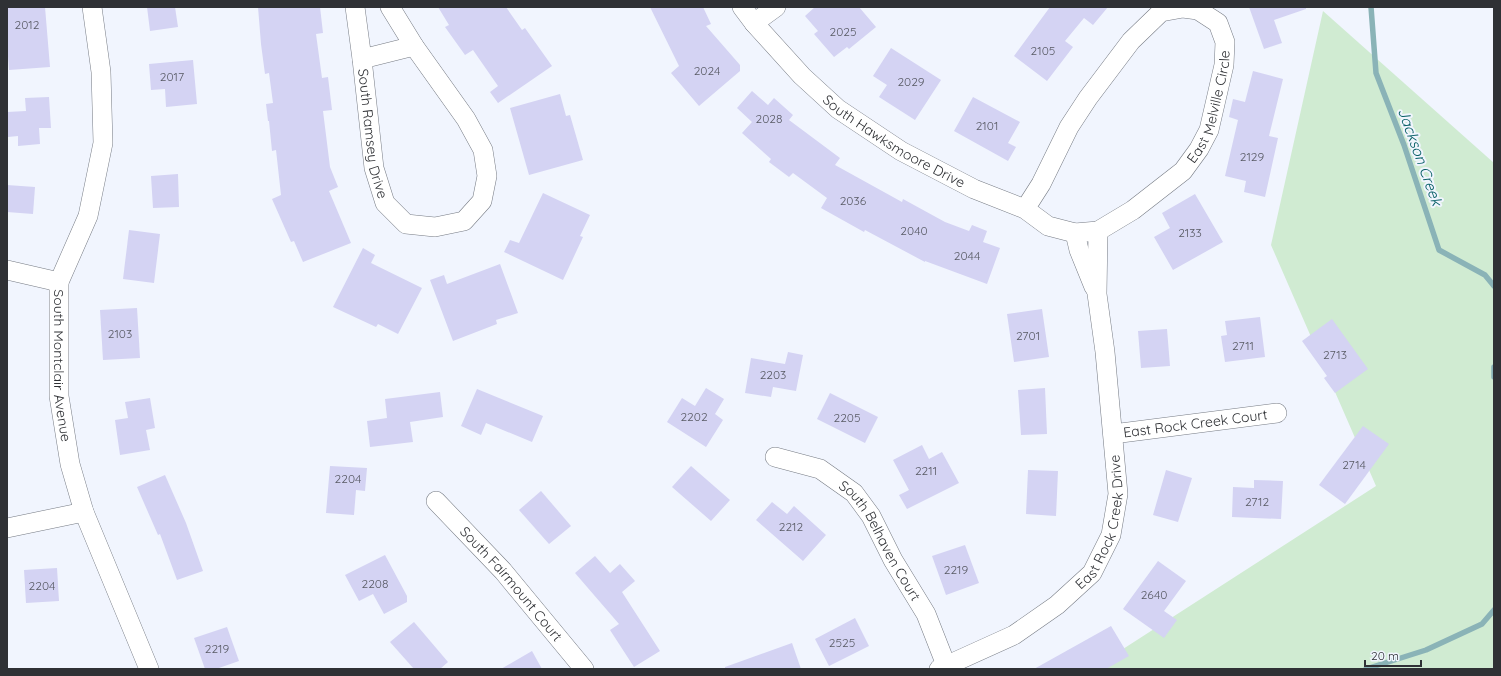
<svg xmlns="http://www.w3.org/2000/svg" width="1501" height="676" viewBox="0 0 1501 676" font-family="Quicksand,sans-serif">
<rect width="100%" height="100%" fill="#f1f5fe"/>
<!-- green -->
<path fill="#d0ebd2" d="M1323,11l171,152v506h-402l284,-183 -105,-241z"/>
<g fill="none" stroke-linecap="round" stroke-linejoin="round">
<!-- stream -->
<g stroke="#8ab3b7" stroke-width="5.5">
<path d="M1371,7l5,66 28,72 35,105 46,25 9,11"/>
<path d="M1494,367v10"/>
<path d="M1366,669l60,-19 56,-26 12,-14"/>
</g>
</g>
<!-- building -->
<g fill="#d4d3f3">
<path d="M45,7l5,60 -41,3 -2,-27v-35z"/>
<path d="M147,7h28l3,20 -28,4z"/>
<path d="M258,7h62l3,26 -7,1 6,44 6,-1 4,33 -9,1 7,56 8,20 -9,4 22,52 -48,19 -9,-21 -3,1 -19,-43 9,-4 -5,-45 -4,1 -3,-30h-1l-2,-17 7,-1 -4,-30 -4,1 -4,-30z"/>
<path d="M438,7h68l16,23 3,-2 27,38 -54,37 -8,-11 8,-6 -25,-36 -8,5 -20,-28 4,-2z"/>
<path d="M650,7h53l8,17 -5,2 34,39v6l-41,35 -28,-33 8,-7z"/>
<path d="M815,7h44l17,20 -27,22 -2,-2 -13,10 -20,-23 4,-3 -13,-15z"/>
<path d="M1050,7h58l-15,18 -9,-7 -19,23 8,6 -26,34 -33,-25z"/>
<path d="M1249,7h57v2l-32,11 8,23 -18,6z"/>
<path d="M891,48l50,32 -26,40 -36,-23 8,-12 -14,-9z"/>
<path d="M193,60l4,44 -31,3 -1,-18 -14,1 -2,-26z"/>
<path d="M1253,71l30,8 -14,57 9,2 -13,59 -21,-5 2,-11 -21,-5 13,-56 -9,-3 4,-18 12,3z"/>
<path d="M752,91l16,14 6,-7 19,17 -4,5 51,38 -5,7 67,37 1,-3 42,23 24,9 3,-6 15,6 -4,11 17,6 -13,36 -62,-23v1l-60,-32 -1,2 -43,-24 6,-10 -34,-25 -4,4 -20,-15 2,-3 -29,-26 10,-11 -15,-14z"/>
<path d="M560,94l6,22 4,-1 13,45 -54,15 -19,-67z"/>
<path d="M49,97l2,31h-12l1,16 -22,2v-10l-10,1 -1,-25 19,-1 -1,-13z"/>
<path d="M973,97l47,25 -12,21 8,4 -8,14 -54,-30z"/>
<path d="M178,174l1,33 -26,1 -2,-32z"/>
<path d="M7,185l28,2 -2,27 -26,-2z"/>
<path d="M543,193l47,22 -10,21 3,1 -20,43 -59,-28 6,-12 9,3z"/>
<path d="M1195,194l28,48 -50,28 -19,-33 16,-9 -8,-15z"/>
<path d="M129,230l31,4 -6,49 -31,-4z"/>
<path d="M363,248l12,7 -4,8 51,25 -24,46 -20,-10 -2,3 -43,-20z"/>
<path d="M500,264l18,49 -22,7 1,4 -44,17 -23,-61 14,-5 3,9z"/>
<path d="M137,308l3,50 -37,2 -3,-50z"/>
<path d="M1042,309l7,48 -35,5 -7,-48z"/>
<path d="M1260,317l5,40 -40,5 -4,-26 6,-1 -2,-14z"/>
<path d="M1332,319l36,50 -33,24 -11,-15 3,-2 -25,-35z"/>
<path d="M1167,329l3,37 -29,2 -3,-37z"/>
<path d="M788,352l15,3 -7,36 -23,-4 -2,10 -26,-4 6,-35 34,6z"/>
<path d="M706,388l18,11 -9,15 8,6 -17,27 -39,-25 15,-24 13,8z"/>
<path d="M1045,388l2,46 -26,1 -3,-45z"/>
<path d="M477,389l66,27 -11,26 -46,-19 -5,12 -20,-9z"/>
<path d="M440,392l3,25 -33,5 3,20 -43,5 -3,-26 20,-3 -2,-19z"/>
<path d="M830,393l48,24 -13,26 -48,-24z"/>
<path d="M150,398l5,30 -9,2 4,20 -30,5 -5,-35 13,-2 -3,-16z"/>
<path d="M1363,426l26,18 -44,60 -26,-19z"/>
<path d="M922,445l7,14 13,-7 17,31 -52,26 -8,-14 10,-5 -16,-30z"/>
<path d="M330,466l37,2 -2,23 -9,-1 -2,25 -28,-2z"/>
<path d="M691,466l39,34 -19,21 -39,-34z"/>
<path d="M1028,470l30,1 -2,45 -30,-2z"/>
<path d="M1166,470l26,8 -14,44 -25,-7z"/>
<path d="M165,475l21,48 17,48 -26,9 -17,-46 -2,1 -21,-48z"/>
<path d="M1254,480l29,1 -2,38 -49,-2 1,-30 21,1z"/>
<path d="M541,491l30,35 -22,18 -30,-34z"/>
<path d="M772,502l15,12 7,-8 32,29 -23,26 -47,-41z"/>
<path d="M965,545l14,38 -33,12 -14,-39z"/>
<path d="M385,555l22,41v6l-23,12 -11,-20 -14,7 -14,-26z"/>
<path d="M595,556l15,17 10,-9 15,17 -13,11 38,59 -26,16 -24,-37 9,-6 -44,-51z"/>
<path d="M1158,561l28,20 -22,30 13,9 -13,18 -41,-29z"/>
<path d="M57,568l2,33 -33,2 -2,-33z"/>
<path d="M855,618l14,28 -40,20 -14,-27z"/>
<path d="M414,622l34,40 -8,7h-26l-24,-27z"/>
<path d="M1111,626l18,30 -23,13h-72z"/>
<path d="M227,627l12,34 -23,8h-11l-11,-31z"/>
<path d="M792,643l9,26h-76v-2z"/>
<path d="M532,651l10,18h-41z"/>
</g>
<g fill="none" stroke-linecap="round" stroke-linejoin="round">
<!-- minor casing -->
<g stroke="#767b84" stroke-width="20">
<g id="minor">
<path id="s1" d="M92,7l9,65 2,71 -15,73 -29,66v114l11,68 14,48 65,157"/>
<path id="s2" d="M355,7l7,52 12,109 11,35 21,21 29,3 29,-6 18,-20 5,-25 -4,-26 -17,-31 -52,-73 -24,-39"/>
<path id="s3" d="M742,7l12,16 48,53 36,33 63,42 73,38 51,20 23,17 27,7 23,-2 35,-21 50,-39 16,-22 10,-19 15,-65 1,-23 -7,-19 -20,-13 -15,-2 -22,4 -30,29 -43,57 -19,29 -28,57 -16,25"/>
<path d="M754,23l22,-16"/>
<path d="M362,59l52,-13"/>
<path d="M1075,233l4,17 15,37"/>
<path d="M7,270l52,12"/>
<path id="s4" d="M1113,434l164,-21"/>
<path id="s5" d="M775,457l45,12 34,24 17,23 22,44 33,54 20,51"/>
<path id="s6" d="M436,501l67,70 81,98"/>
<path d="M7,528l77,-16"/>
<path id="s7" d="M939,669l75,-34 43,-30 35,-32 19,-38 7,-41 -13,-142 -8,-58 1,-63"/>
</g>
</g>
<!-- minor -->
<use href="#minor" stroke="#fff" stroke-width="19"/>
</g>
<g text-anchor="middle" stroke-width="4" stroke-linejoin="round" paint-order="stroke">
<!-- number labels -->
<g font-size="12" fill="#585a64">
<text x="27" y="29">2012</text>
<text x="843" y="36">2025</text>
<text x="1043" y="55">2105</text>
<text x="707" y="75">2024</text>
<text x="172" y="81">2017</text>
<text x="911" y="86">2029</text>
<text x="769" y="123">2028</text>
<text x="987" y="130">2101</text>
<text x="1252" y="161">2129</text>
<text x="853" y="205">2036</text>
<text x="914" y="235">2040</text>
<text x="1190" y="237">2133</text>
<text x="967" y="260">2044</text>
<text x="120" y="338">2103</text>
<text x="1028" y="340">2701</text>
<text x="1243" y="350">2711</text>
<text x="1335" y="359">2713</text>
<text x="773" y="379">2203</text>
<text x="694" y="421">2202</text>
<text x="847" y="422">2205</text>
<text x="1354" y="469">2714</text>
<text x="926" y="475">2211</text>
<text x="348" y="483">2204</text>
<text x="1257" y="506">2712</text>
<text x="791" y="531">2212</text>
<text x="956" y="574">2219</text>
<text x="375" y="588">2208</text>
<text x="42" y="590">2204</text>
<text x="1154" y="599">2640</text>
<text x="842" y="647">2525</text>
<text x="217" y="653">2219</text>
</g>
<!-- street labels -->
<g font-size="14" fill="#2f3135" stroke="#f1f5fe">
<text dy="5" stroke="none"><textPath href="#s3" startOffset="608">East Melville Circle</textPath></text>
<text dy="5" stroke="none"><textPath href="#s2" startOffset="128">South Ramsey Drive</textPath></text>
<text dy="5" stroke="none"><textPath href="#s3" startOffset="205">South Hawksmoore Drive</textPath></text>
<text dy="5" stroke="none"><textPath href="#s1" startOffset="367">South Montclair Avenue</textPath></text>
<text dy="5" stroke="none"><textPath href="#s4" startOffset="83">East Rock Creek Court</textPath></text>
<text dy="5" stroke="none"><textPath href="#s7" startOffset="234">East Rock Creek Drive</textPath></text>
<text dy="5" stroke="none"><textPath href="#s5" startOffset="142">South Belhaven Court</textPath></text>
<text dy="5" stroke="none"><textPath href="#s6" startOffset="112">South Fairmount Court</textPath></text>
</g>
<!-- water labels -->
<g font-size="15" font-style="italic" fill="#096067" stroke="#f1f5fe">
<text transform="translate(1420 157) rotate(70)" y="5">Jackson Creek</text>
</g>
</g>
<!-- border -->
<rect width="1501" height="676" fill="none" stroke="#2f3135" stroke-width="16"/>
<!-- scale -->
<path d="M1365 660v6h56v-6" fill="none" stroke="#2f3135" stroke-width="2"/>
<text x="1371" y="660" font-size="12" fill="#2f3135" stroke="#f1f5fe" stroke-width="3" paint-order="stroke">20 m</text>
</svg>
